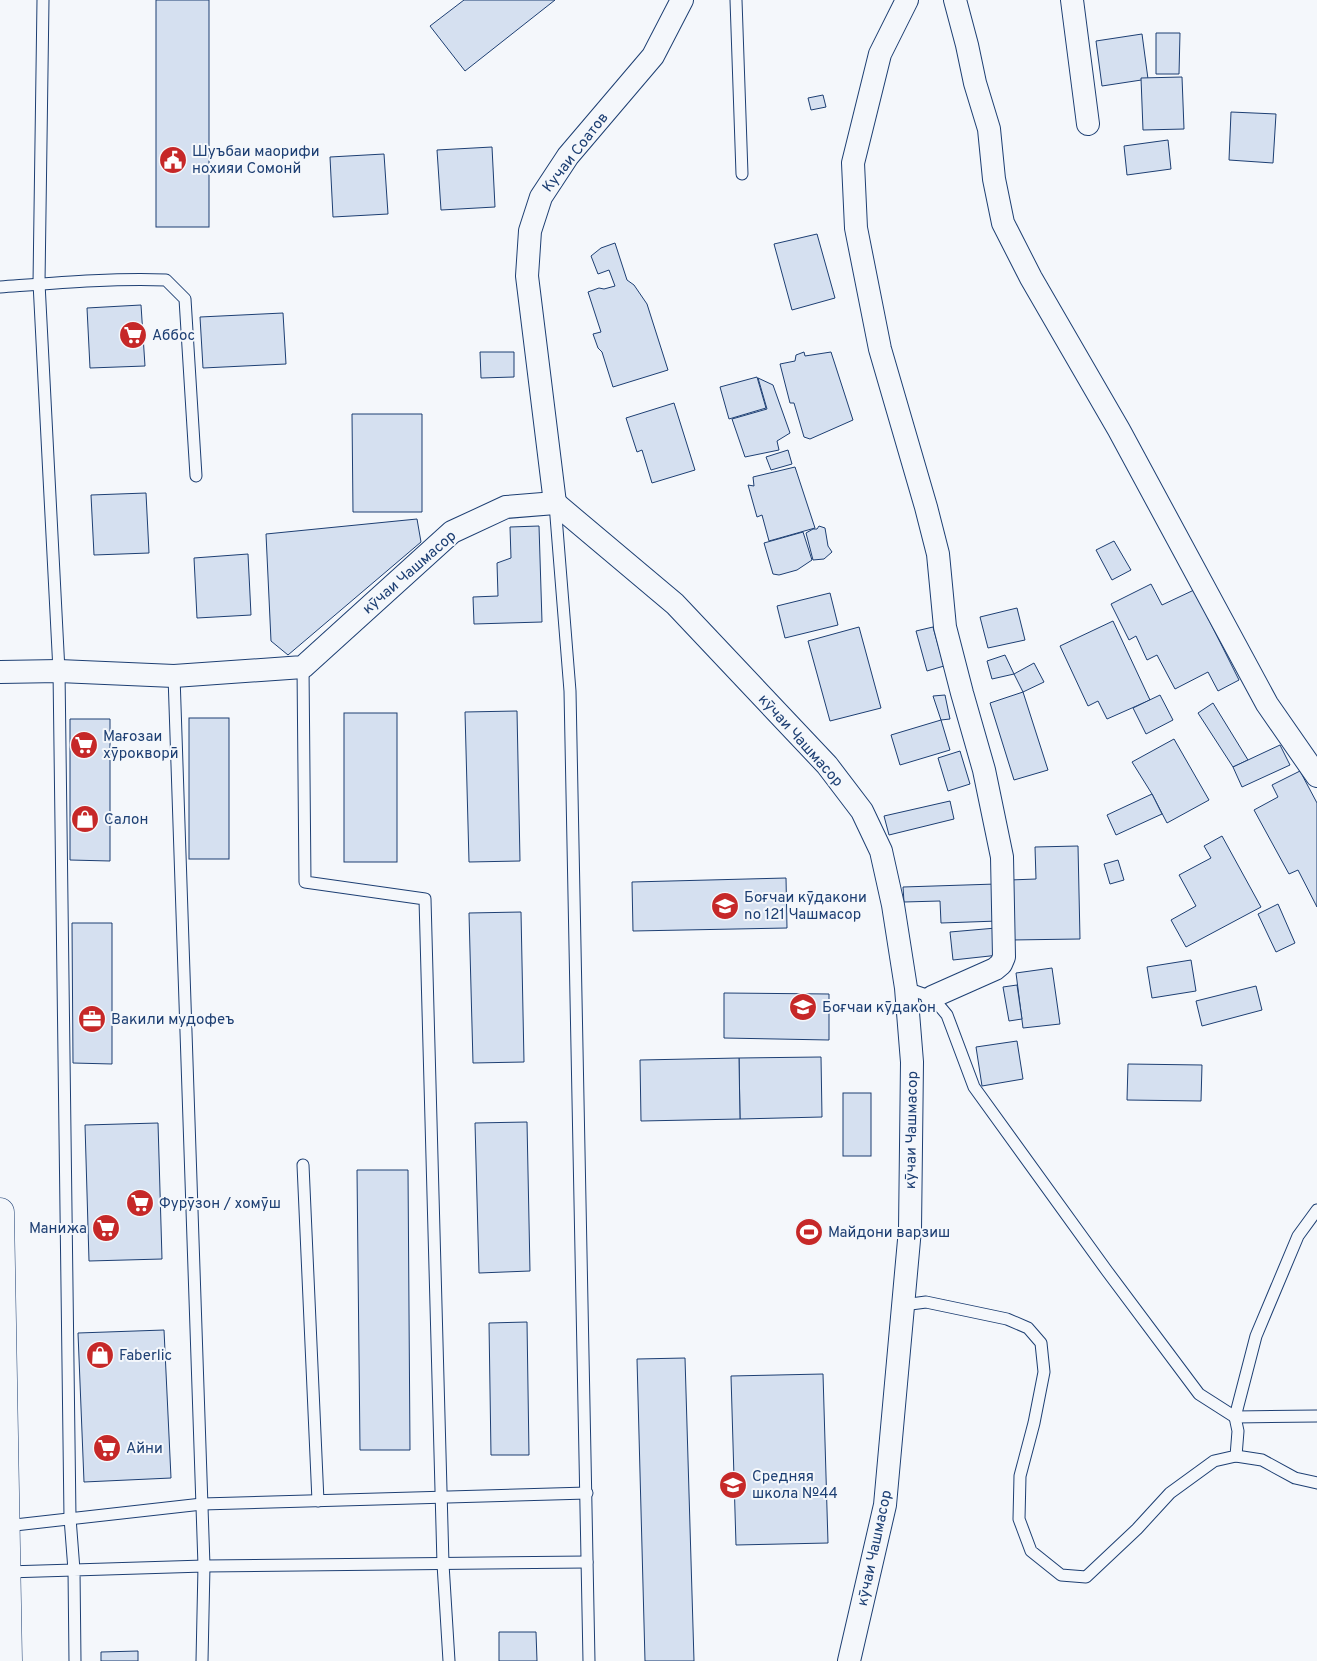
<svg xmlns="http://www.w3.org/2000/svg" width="1317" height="1661" viewBox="0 0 1317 1661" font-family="Overpass,sans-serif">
<rect width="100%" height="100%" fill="#f4f7fb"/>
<!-- building -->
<g fill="#d5e0f0" stroke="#1d3f73">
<rect x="156" y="0" width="53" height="227"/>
<path d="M464,0h91l-90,71 -35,-45z"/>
<path d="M1156,33h24l-1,41h-23z"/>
<path d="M1142,34l6,45 -46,7 -6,-45z"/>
<path d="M1182,77l2,52 -41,1 -2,-52z"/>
<path d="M823,95l3,12 -15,3 -3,-12z"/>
<path d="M1231,112l45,2 -3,49 -44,-3z"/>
<path d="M1168,140l3,29 -44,6 -3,-29z"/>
<path d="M492,147l3,60 -54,3 -4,-60z"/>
<path d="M384,154l4,60 -55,3 -3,-60z"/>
<path d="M817,234l18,64 -43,12 -18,-66z"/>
<path d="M615,243l12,37 7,5 13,19 21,66 -55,17 -11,-35 -4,-4 -5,-14 8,-2 -13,-40 11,-4 5,1 11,-3 -6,-16 -11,4 -7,-18 10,-8z"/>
<path d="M141,305l4,61 -55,2 -3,-60z"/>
<path d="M283,313l3,51 -83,4 -3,-51z"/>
<path d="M480,352h34v25l-33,1z"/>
<path d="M804,352l1,4 26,-4 22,68 -43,19 -6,-2 -10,-34h-4l-10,-39 15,-3 1,-6z"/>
<path d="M757,377l9,31 -37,11 -9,-32z"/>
<path d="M758,378l15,7 17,48 -13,8 2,9 -34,7 -13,-38 35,-10z"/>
<path d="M674,403l21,67 -43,13 -10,-33 -5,2 -11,-34z"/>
<path d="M352,414h70v98h-69z"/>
<path d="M788,450l4,14 -21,6 -5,-13z"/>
<path d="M795,467l20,61 -46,13 -7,-26 -5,2 -9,-32 6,1 -1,-9z"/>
<path d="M146,493l3,60 -55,2 -3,-60z"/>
<path d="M417,519l4,23 -133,113 -17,-14 -5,-107z"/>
<path d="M539,526l3,96 -68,2 -1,-27 25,-1 -1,-33 14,-5 -1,-31z"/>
<path d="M819,526l6,2 3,18 4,6 -8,7 -11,1 -7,-27 7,-4h4z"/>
<path d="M803,532l9,28 -15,10 -18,5 -6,-1 -9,-31z"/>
<path d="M1114,541l17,29 -19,10 -16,-30z"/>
<path d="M248,554l3,61 -54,3 -3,-60z"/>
<path d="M1151,584l11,21 32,-15 45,90 -21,11 -10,-19 -33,17 -18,-34 -10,5 -11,-24 -7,4 -18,-36z"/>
<path d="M830,593l8,32 -53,13 -8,-32z"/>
<path d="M1017,608l8,32 -37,8 -8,-31z"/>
<path d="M1113,621l37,79 -43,19 -9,-18 -10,5 -28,-60z"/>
<path d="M859,627l22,81 -51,13 -22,-80z"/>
<path d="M933,627l11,39 -17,5 -11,-40z"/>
<path d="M1005,655l9,19 -22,5 -5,-18z"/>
<path d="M1034,663l10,19 -21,10 -9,-18z"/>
<path d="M1023,692l25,78 -34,10 -24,-77z"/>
<path d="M945,695l5,24 -9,1 -8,-24z"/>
<path d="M1160,695l13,25 -27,14 -13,-26z"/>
<path d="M1213,703l35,57 -15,7 -35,-54z"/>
<path d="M517,711l3,150 -51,1 -4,-150z"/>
<rect x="344" y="713" width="53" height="149"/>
<rect x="189" y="718" width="40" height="141"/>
<path d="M70,719h40v142l-40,-1z"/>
<path d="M941,720l9,30 -50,15 -9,-30z"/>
<path d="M1174,739l35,61 -42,23 -15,-29 -20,-32z"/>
<path d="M1280,745l10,20 -48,22 -9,-20z"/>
<path d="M960,751l10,33 -22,7 -10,-33z"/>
<path d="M1300,771l17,32v104l-19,-37 -9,4 -35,-64 24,-13 -6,-12z"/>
<path d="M1152,794l10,20 -46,21 -9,-20z"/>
<path d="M950,801l4,18 -65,16 -5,-19z"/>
<path d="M1222,836l39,71 -75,40 -15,-27 25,-14 -17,-31 32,-17 -7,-12z"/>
<path d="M1078,846l2,93 -69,1 -1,-60 26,-1 -1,-32z"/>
<path d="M1118,860l6,20 -14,4 -6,-20z"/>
<path d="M786,878l1,50 -154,3 -1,-49z"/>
<path d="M996,884l2,37 -57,2 -1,-22 -36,1 -1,-15z"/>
<path d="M1278,904l17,39 -19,9 -18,-38z"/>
<path d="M521,912l3,150 -51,1 -4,-150z"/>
<path d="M72,923h40v141l-39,-1z"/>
<path d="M996,928l3,27 -46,5 -3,-28z"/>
<path d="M1191,960l5,31 -44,7 -5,-31z"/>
<path d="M1052,968l8,56 -37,4 -7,-55z"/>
<path d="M1017,985l5,34 -13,2 -6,-34z"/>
<path d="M1256,986l6,24 -60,16 -6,-25z"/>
<path d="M724,993l105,1v46l-105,-2z"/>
<path d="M1017,1041l6,38 -41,7 -6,-39z"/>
<path d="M821,1057l1,60 -82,2 -1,-61z"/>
<path d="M739,1058l1,61 -99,2 -1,-61z"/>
<path d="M1128,1064l74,1 -1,36 -74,-1z"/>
<rect x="843" y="1093" width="28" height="63"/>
<path d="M527,1122l3,149 -51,2 -4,-150z"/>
<path d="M158,1123l4,136 -73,2 -4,-136z"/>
<path d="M357,1170h51l2,280h-50z"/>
<path d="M527,1322l2,133h-38l-2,-132z"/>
<path d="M164,1330l7,148 -87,4 -6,-149z"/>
<path d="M685,1358l9,303h-49l-8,-302z"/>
<path d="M823,1374l5,169 -92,2 -5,-169z"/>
<path d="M499,1632h37l1,29h-38z"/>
<path d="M138,1651v10h-37v-9z"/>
</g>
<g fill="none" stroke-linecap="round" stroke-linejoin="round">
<!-- lane casing -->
<g stroke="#1d3f73" stroke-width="13">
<g id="lane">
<path d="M736,0l6,174"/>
<path d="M0,287c55,-4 111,-9 166,-7l19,19 11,177"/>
<path d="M555,504l15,187 19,970"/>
<path d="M303,667l2,215 120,17 18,665 6,97"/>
<path d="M174,676l30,890 383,-4"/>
<path d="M906,988l26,9 15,18 27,72 133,184 92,123 36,23 82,-1"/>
<path d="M303,1165l15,336"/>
<path d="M903,1305l23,-3 81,17 21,9 13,15 3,29 -10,51 -14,53 -1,43 12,32 30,24 25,2 51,-48 33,-36 44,-32 22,-5 2,-25 -3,-14 21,-81 42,-100 19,-26"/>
<path d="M1236,1456l26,4 33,18 22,5"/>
<path d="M6,1526l196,-22 385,-11"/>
<path d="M7,1572l67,-2 -4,-52 -11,-847 -20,-388 4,-283"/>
<path d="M75,1661l-1,-91 130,-4 -2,95"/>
</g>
</g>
<!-- street casing -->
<g stroke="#1d3f73" stroke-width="24">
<g id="street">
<path d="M907,0l-27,54 -27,109 3,65 24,121 46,158 12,47 7,73 17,66 22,77 18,87 2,100 -3,7 -6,5 -63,28"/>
<path d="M955,0l12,45 8,38 14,46 5,50 9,44 28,55 88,152 148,274 50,72"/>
<path d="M1072,0l16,124"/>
<path d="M555,503l-28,-227 3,-45 11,-34 27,-41 85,-100 29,-56"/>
<path d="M0,672l59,-1 115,5 129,-9 149,-135 54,-25 49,-4 120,101 152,161 35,46 19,40 12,54 13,83 6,74 -2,167 -25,276 -36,156"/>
</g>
</g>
<!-- highway casing -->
<g stroke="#1d3f73" stroke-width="29">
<path id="highway" d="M0,1212l8,449"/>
</g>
<!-- lane -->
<use href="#lane" stroke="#f4f7fb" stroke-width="11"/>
<!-- street -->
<use href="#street" stroke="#f4f7fb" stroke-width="22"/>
<!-- highway -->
<use href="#highway" stroke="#f4f7fb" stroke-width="28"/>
</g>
<!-- icons -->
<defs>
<g id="civic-disc" transform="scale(1.4375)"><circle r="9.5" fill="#c62828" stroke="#f4f7fb"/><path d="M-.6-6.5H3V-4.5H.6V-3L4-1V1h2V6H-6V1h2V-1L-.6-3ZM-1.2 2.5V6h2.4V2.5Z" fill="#fff"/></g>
<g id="supermarket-disc" transform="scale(1.4375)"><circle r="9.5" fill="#c62828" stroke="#f4f7fb"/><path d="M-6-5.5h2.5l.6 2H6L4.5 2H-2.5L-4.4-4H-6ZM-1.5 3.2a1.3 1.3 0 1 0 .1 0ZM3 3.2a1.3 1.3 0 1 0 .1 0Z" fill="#fff"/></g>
<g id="shop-disc" transform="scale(1.4375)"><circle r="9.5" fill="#c62828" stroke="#f4f7fb"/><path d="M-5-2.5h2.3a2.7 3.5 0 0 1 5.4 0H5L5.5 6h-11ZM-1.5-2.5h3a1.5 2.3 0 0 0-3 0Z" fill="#fff"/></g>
<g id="school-disc" transform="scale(1.4375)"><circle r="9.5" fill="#c62828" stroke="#f4f7fb"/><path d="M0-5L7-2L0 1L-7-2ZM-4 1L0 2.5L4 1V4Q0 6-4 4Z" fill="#fff"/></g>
<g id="office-disc" transform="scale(1.4375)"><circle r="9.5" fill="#c62828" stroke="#f4f7fb"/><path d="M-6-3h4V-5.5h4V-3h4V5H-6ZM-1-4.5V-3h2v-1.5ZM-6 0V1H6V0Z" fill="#fff"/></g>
<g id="stadium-disc" transform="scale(1.4375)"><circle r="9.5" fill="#c62828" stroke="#f4f7fb"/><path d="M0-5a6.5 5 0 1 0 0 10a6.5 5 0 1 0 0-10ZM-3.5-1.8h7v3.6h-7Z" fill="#fff"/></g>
</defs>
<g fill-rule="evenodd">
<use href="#civic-disc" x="173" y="160"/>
<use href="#supermarket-disc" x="133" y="335"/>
<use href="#supermarket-disc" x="84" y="745"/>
<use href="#shop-disc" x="85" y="819"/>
<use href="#school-disc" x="725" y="906"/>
<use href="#school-disc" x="803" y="1007"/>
<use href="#office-disc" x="92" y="1019"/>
<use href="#supermarket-disc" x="140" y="1203"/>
<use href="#supermarket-disc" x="106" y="1228"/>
<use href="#stadium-disc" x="809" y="1232"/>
<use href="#shop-disc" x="100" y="1355"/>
<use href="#supermarket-disc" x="107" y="1448"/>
<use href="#school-disc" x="733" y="1485"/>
</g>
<g text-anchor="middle" stroke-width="4" stroke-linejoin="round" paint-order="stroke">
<!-- poi labels -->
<g font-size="15" fill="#1d3f73" stroke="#f4f7fb" text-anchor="start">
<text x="192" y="156">Шуъбаи маорифи<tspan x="192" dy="17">нохияи Сомонй</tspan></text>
<text x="152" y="340">Аббос</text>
<text x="103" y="741">Мағозаи<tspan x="103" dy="17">хӯрокворӣ</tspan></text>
<text x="104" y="824">Салон</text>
<text x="744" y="902">Боғчаи кӯдакони<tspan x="744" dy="17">no 121 Чашмасор</tspan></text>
<text x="822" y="1012">Боғчаи кӯдакон</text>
<text x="111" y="1024">Вакили мудофеъ</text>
<text x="159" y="1208">Фурӯзон / хомӯш</text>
<text x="87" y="1233" text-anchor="end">Манижа</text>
<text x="828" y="1237">Майдони варзиш</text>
<text x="119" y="1360">Faberlic</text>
<text x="126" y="1453">Айни</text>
<text x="752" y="1481">Средняя<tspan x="752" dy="17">школа №44</tspan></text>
</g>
<!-- street labels -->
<g font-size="15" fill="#1d3f73" stroke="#f4f7fb">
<text transform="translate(575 152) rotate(-52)" y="5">Кучаи Соатов</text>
<text transform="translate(409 572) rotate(-41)" y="5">кӯчаи Чашмасор</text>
<text transform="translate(801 740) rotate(48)" y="5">кӯчаи Чашмасор</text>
<text transform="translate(911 1130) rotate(-89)" y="5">кӯчаи Чашмасор</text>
<text transform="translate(874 1548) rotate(-78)" y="5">кӯчаи Чашмасор</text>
</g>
</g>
</svg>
